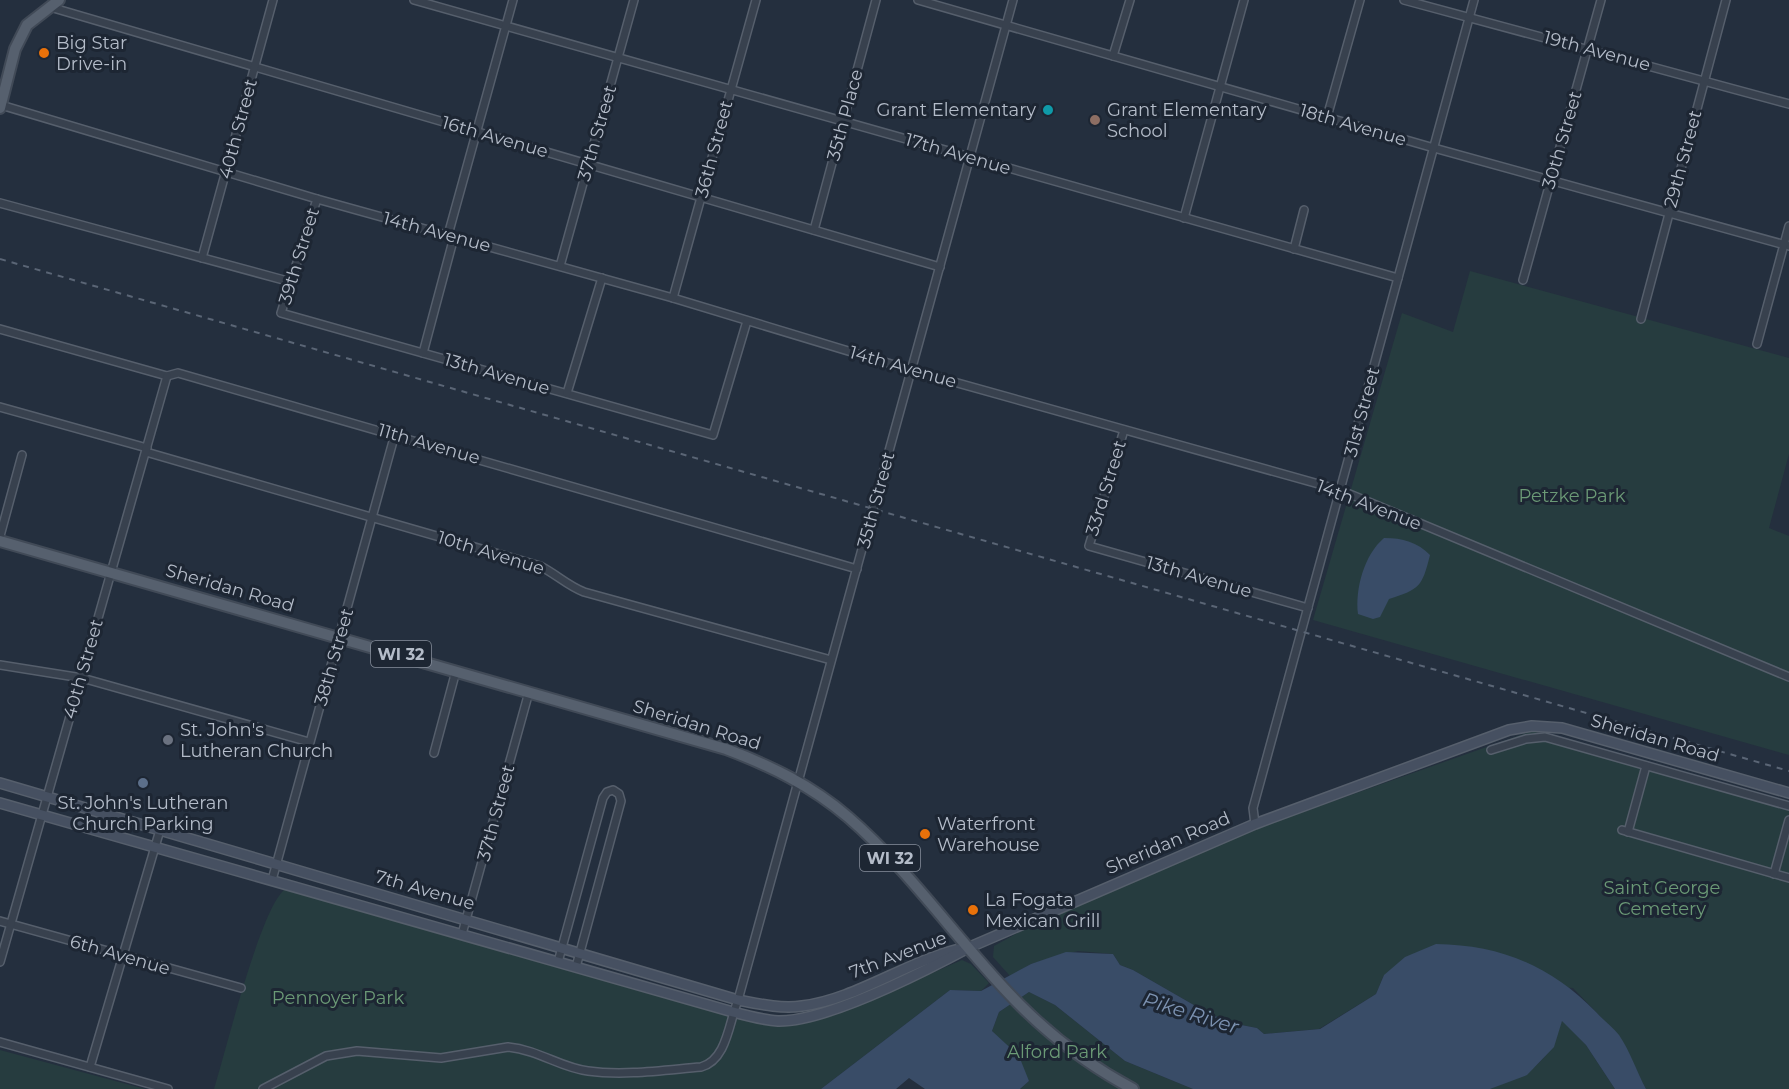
<svg xmlns="http://www.w3.org/2000/svg" width="1789" height="1089" viewBox="0 0 1789 1089" font-family="Montserrat,sans-serif">
<rect width="100%" height="100%" fill="#242f3e"/>
<!-- green -->
<g fill="#263c3f">
<path d="M1470,271l319,87v96l-20,74 20,8v219l-476,-135 89,-307 51,19z"/>
<path d="M1532,731l257,70v288h-143l-27,-53 -46,-48 -189,-13 -8,19 -57,35 -55,5 -7,-6 -26,-5 -25,-11 -73,-42 -13,-5 -7,-11 -35,-3 -47,13 -21,12 -17,-19 1,-11 40,-22 223,-96z"/>
<path d="M285,889l466,133 40,3 44,-10 127,-55 9,4 18,19 -8,8 -31,-1 -129,99h-607c12,-38 46,-180 71,-200z"/>
<path d="M1029,992l26,13 70,56 68,28h-173l9,-8 -37,-50 7,-19z"/>
<path d="M1562,1020l24,25 29,44h-125c42,-17 58,-24 72,-69z"/>
<path d="M0,1050l145,39h-145z"/>
</g>
<!-- water -->
<g fill="#394c67">
<path d="M1384,538c19,0 33,4 46,17 -8,32 -10,34 -41,44l-9,18 -7,2 -15,-5c-3,-25 6,-59 26,-76z"/>
<path d="M1436,944c65,1 115,22 160,68 7,8 17,15 23,23 11,16 18,37 27,54h-31l-29,-44 -24,-24 -8,26 -27,28 -37,14h-297l-68,-28 -70,-56 -26,-13 -30,20 -7,19 27,25 10,25 -9,8h-95l-16,-11 -13,11h-75l129,-99 31,1 50,-27 35,-12 47,2 7,11 13,5 73,42 25,11 26,5 7,6 56,-5 56,-35 8,-19 21,-18z"/>
</g>
<g fill="none" stroke-linecap="round" stroke-linejoin="round">
<!-- street casing -->
<g stroke="#565f6c" stroke-width="10">
<g id="street">
<path d="M414,0l984,278"/>
<path d="M918,0l516,148 355,98"/>
<path d="M1404,0l385,104"/>
<path d="M50,7l890,260"/>
<path d="M1113,56l17,-56"/>
<path d="M1,105l316,94 356,99 238,72 429,120 449,187"/>
<path d="M1327,117l33,-117"/>
<path d="M317,199l-36,114 432,122 34,-114"/>
<path d="M0,203l291,79"/>
<path d="M1184,218l60,-218"/>
<path d="M814,230l62,-230"/>
<path d="M448,235l65,-235"/>
<path d="M1294,249l10,-39"/>
<path d="M202,258l71,-258"/>
<path d="M560,266l74,-266"/>
<path d="M1523,280l78,-280"/>
<path d="M673,298l83,-298"/>
<path d="M1641,319l85,-319"/>
<path d="M0,329l167,47 11,-3 679,196"/>
<path d="M1757,344l32,-118"/>
<path d="M423,353l31,-116"/>
<path d="M567,393l35,-115"/>
<path d="M0,407l147,41"/>
<path d="M1124,430l-35,116 219,62"/>
<path d="M146,452l394,114c16,8 28,20 44,26l247,68"/>
<path d="M0,536l22,-81"/>
<path d="M0,665l82,13 227,64"/>
<path d="M1491,750l35,-11 19,-2 244,69"/>
<path d="M434,753l22,-82"/>
<path d="M1255,824l-2,-16 221,-808"/>
<path d="M1622,830l167,48"/>
<path d="M1628,832l18,-66"/>
<path d="M1774,874l15,-54"/>
<path d="M272,880l123,-446"/>
<path d="M0,921l241,67"/>
<path d="M462,934l67,-242"/>
<path d="M0,962l167,-586"/>
<path d="M558,962l45,-164 4,-6 6,-2 6,4 2,7 -45,166"/>
<path d="M0,1042l168,47"/>
<path d="M90,1067l70,-237"/>
<path d="M263,1089l63,-33 31,-5 84,7 67,-11c31,3 53,21 80,24 36,5 77,-1 113,-4 26,-7 28,-45 37,-67l275,-1000"/>
</g>
</g>
<!-- secondary casing -->
<g stroke="#565f6c" stroke-width="12">
<g id="secondary">
<path d="M0,783l738,217c21,4 43,9 64,6 52,-6 104,-44 157,-57"/>
<path d="M0,803l733,209c15,4 30,8 45,9 49,1 147,-50 192,-74l285,-123 254,-94 23,-4 30,2 227,65"/>
</g>
</g>
<!-- primary casing -->
<g stroke="#414a57" stroke-width="14">
<g id="primary">
<path d="M0,108l15,-59 12,-24 32,-25"/>
<path d="M0,541l726,208c45,17 86,37 122,68 65,56 112,128 172,188 33,33 72,62 113,84"/>
</g>
</g>
<!-- street -->
<use href="#street" stroke="#38414e" stroke-width="7"/>
<!-- secondary -->
<use href="#secondary" stroke="#465061" stroke-width="9"/>
<!-- primary -->
<use href="#primary" stroke="#56606e" stroke-width="10"/>
<!-- rail -->
<path stroke="#5a6575" stroke-width="2" stroke-dasharray="6 6" stroke-linecap="butt" d="M0,259l1789,512"/>
</g>
<!-- markers -->
<g fill="#e8710a" stroke="#1d2633" stroke-width="2">
<circle cx="44" cy="53" r="6"/>
<circle cx="925" cy="834" r="6"/>
<circle cx="973" cy="910" r="6"/>
</g>
<circle fill="#0f9aa8" stroke="#1d2633" stroke-width="2" cx="1048" cy="110" r="6"/>
<circle fill="#8d6e63" stroke="#1d2633" stroke-width="2" cx="1095" cy="120" r="6"/>
<circle fill="#6b7280" stroke="#1d2633" stroke-width="2" cx="168" cy="740" r="6"/>
<circle fill="#5c6f8a" stroke="#1d2633" stroke-width="2" cx="143" cy="783" r="6"/>
<g text-anchor="middle" stroke-width="6" stroke-linejoin="round" paint-order="stroke">
<!-- shield labels -->
<g fill="#1d2633" stroke="#878f9c" stroke-width="1.5">
<rect x="371" y="641" width="60" height="26" rx="4.5"/>
<rect x="860" y="845" width="60" height="26" rx="4.5"/>
</g>
<g font-size="16" font-weight="bold" fill="#b4bcc9">
<text x="401" y="660">WI 32</text>
<text x="890" y="864">WI 32</text>
</g>
<!-- poi labels -->
<g font-size="18" fill="#b4bcc9" stroke="#1d2633" text-anchor="start">
<text x="56" y="49">Big Star<tspan x="56" dy="21">Drive-in</tspan></text>
<text x="1036" y="116" text-anchor="end">Grant Elementary</text>
<text x="1107" y="116">Grant Elementary<tspan x="1107" dy="21">School</tspan></text>
<text x="180" y="736">St. John's<tspan x="180" dy="21">Lutheran Church</tspan></text>
<text x="143" y="809" text-anchor="middle">St. John's Lutheran<tspan x="143" dy="21">Church Parking</tspan></text>
<text x="937" y="830">Waterfront<tspan x="937" dy="21">Warehouse</tspan></text>
<text x="985" y="906">La Fogata<tspan x="985" dy="21">Mexican Grill</tspan></text>
</g>
<!-- street labels -->
<g font-size="18" fill="#b4bcc9" stroke="#1d2633">
<text transform="translate(1597 51) rotate(15)" y="6">19th Avenue</text>
<text transform="translate(845 115) rotate(-75)" y="6">35th Place</text>
<text transform="translate(1353 125) rotate(16)" y="6">18th Avenue</text>
<text transform="translate(238 129) rotate(-75)" y="6">40th Street</text>
<text transform="translate(597 133) rotate(-74)" y="6">37th Street</text>
<text transform="translate(495 137) rotate(16)" y="6">16th Avenue</text>
<text transform="translate(1562 140) rotate(-74)" y="6">30th Street</text>
<text transform="translate(714 149) rotate(-75)" y="6">36th Street</text>
<text transform="translate(958 154) rotate(16)" y="6">17th Avenue</text>
<text transform="translate(1683 159) rotate(-75)" y="6">29th Street</text>
<text transform="translate(437 232) rotate(15)" y="6">14th Avenue</text>
<text transform="translate(299 256) rotate(-73)" y="6">39th Street</text>
<text transform="translate(903 367) rotate(16)" y="6">14th Avenue</text>
<text transform="translate(497 374) rotate(16)" y="6">13th Avenue</text>
<text transform="translate(1362 412) rotate(-75)" y="6">31st Street</text>
<text transform="translate(429 444) rotate(16)" y="6">11th Avenue</text>
<text transform="translate(1106 488) rotate(-73)" y="6">33rd Street</text>
<text transform="translate(876 500) rotate(-75)" y="6">35th Street</text>
<text transform="translate(1369 505) rotate(21)" y="6">14th Avenue</text>
<text transform="translate(491 553) rotate(17)" y="6">10th Avenue</text>
<text transform="translate(1199 577) rotate(16)" y="6">13th Avenue</text>
<text transform="translate(230 588) rotate(16)" y="6">Sheridan Road</text>
<text transform="translate(334 657) rotate(-74)" y="6">38th Street</text>
<text transform="translate(83 669) rotate(-74)" y="6">40th Street</text>
<text transform="translate(697 725) rotate(17)" y="6">Sheridan Road</text>
<text transform="translate(1655 738) rotate(16)" y="6">Sheridan Road</text>
<text transform="translate(496 813) rotate(-75)" y="6">37th Street</text>
<text transform="translate(1168 843) rotate(-23)" y="6">Sheridan Road</text>
<text transform="translate(425 890) rotate(16)" y="6">7th Avenue</text>
<text transform="translate(120 955) rotate(16)" y="6">6th Avenue</text>
<text transform="translate(898 955) rotate(-21)" y="6">7th Avenue</text>
</g>
<!-- park labels -->
<g font-size="18" fill="#6b9a76" stroke="#1d2633">
<text x="1572" y="502">Petzke Park</text>
<text x="1662" y="894">Saint George<tspan x="1662" dy="21">Cemetery</tspan></text>
<text x="338" y="1004">Pennoyer Park</text>
<text x="1057" y="1058">Alford Park</text>
</g>
<!-- water labels -->
<g font-size="20" font-style="italic" fill="#7c92b1" stroke="#1d2633">
<text transform="translate(1191 1013) rotate(17)" y="7">Pike River</text>
</g>
</g>
</svg>
